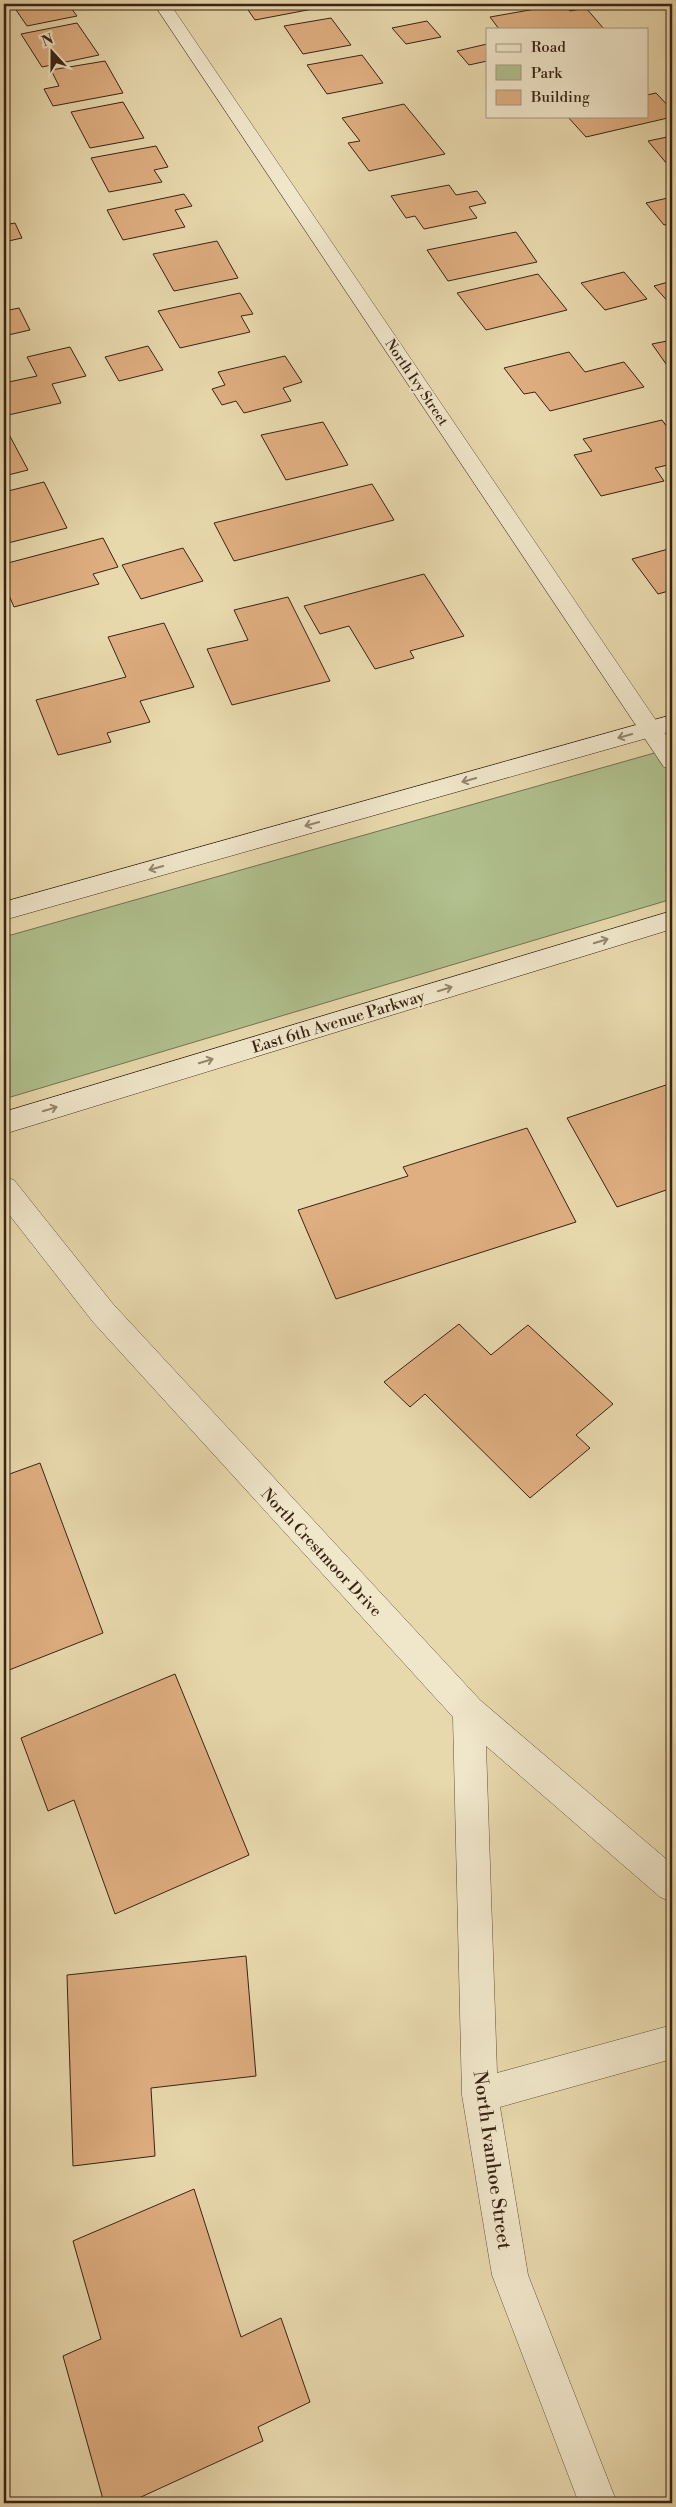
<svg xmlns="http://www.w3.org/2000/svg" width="676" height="2507" viewBox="0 0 676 2507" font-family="'Libre Bodoni',serif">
<rect width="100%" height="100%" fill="#e8d9ad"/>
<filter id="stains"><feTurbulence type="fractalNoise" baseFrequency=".004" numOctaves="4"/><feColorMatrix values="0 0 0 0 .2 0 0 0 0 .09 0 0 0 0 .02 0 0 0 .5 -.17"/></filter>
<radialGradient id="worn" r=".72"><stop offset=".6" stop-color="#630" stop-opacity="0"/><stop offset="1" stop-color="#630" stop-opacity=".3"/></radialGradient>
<!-- green -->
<path fill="#b0c08e" stroke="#747251" d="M672,748v151l-668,200v-162z"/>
<!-- building -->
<g fill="#dfae81" stroke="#382314">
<path d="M12,4h56l9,12 -50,10z"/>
<path d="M244,4h71l3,4 -63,12z"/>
<path d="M564,4l6,7 16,-3 18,21h-105l-9,-12z"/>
<path d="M331,18l20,27 -48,9 -19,-28z"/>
<path d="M427,21l14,16 -35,7 -14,-16z"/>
<path d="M77,23l22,32 -57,12 -21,-33z"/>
<path d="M487,44v17l-18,4 -12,-14z"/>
<path d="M362,55l21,28 -56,11 -20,-29z"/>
<path d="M105,61l18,32 -70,13 -9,-17 15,-3 -8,-16z"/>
<path d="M656,93l16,17v7l-86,20 -19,-21h80v-21z"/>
<path d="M123,102l21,36 -54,10 -19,-36z"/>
<path d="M404,104l41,50 -76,17 -21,-28 12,-2 -18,-23z"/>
<path d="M672,136v34l-24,-29z"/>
<path d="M156,146l12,21 -14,3 8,12 -53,10 -18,-34z"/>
<path d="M449,185l7,10 21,-4 9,12 -17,4 8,11 -53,11 -9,-13 -9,2 -15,-22z"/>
<path d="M184,194l8,12 -17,4 10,17 -62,13 -16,-30z"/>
<path d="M672,197v26l-8,2 -18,-22z"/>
<path d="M15,223l7,15 -18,4v-17z"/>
<path d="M516,232l21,30 -89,19 -21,-31z"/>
<path d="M217,241l21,37 -64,13 -21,-37z"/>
<path d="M624,272l23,27 -42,11 -24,-27z"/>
<path d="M538,274l29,36 -81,20 -29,-37z"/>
<path d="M672,281v24h-1l-17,-19z"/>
<path d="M240,293l13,21 -12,2 9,16 -70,16 -22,-37z"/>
<path d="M19,308l11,22 -26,6v-25z"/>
<path d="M672,340v31h-1l-19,-27z"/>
<path d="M148,346l15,24 -44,11 -14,-24z"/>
<path d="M70,347l16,29 -34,8 9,19 -57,13v-33l33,-7 -10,-19z"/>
<path d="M569,352l16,20 39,-10 20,25 -94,24 -15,-19 -11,2 -20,-26z"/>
<path d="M285,356l17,26 -19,6 8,13 -47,12 -8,-12 -14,4 -10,-16 13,-4 -7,-13z"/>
<path d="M662,420l10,14v30l-17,4 9,13 -63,15 -27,-41 18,-4 -9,-12z"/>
<path d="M323,422l25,43 -62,15 -25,-45z"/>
<path d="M4,427h1l23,43 -24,6z"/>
<path d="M44,482l23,46 -63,16v-52z"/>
<path d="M372,484l22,36 -160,41 -20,-38z"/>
<path d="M103,538l15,29 -25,7 6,10 -85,23 -10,-23v-20z"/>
<path d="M183,548l20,33 -62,18 -19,-34z"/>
<path d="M672,548v42l-14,4 -26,-35z"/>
<path d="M424,574l40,62 -54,15 4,7 -39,11 -26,-43 -29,8 -16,-28z"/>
<path d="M288,597l42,84 -98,24 -25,-56 41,-9 -14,-30z"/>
<path d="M164,623l30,64 -54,14 10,21 -43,11 4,9 -53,13 -22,-55 90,-23 -18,-40z"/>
<path d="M672,1083v105l-55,19 -50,-89z"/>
<path d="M527,1128l49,94 -240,77 -38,-89 110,-34 -5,-9z"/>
<path d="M459,1324l32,31 37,-30 85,79 -37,31 14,13 -60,50 -105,-104 -15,13 -26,-25z"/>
<path d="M40,1463l63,170 -99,39v-196z"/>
<path d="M175,1674l74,181 -134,59 -41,-114 -26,11 -27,-73z"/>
<path d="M246,1956l10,120 -105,12 4,68 -82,10 -6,-191z"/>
<path d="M194,2189l47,148 40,-19 29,84 -52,25 5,14 -135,62h-24l-41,-147 38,-17 -28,-98z"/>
</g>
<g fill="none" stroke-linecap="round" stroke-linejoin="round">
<!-- street casing -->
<g stroke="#64503a" stroke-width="1">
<g id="street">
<path d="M154,4h16l502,740v25l-8,-2z"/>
<path d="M4,1177l10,3 99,124 367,396 192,164v38l-12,-5 -174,-151 11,327 175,-48v34l-172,48 28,168 89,228h-38l-87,-228 -30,-180 -9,-378 -360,-395 -89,-114z"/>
</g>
</g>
<!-- secondary casing -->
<g stroke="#382314" stroke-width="1">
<g id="secondary">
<path d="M672,715v16l-668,189v-18z"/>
<path d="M672,911v18l-668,205v-22z"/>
</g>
</g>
<!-- street -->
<use href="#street" fill="#f0e6ca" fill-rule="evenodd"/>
<!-- secondary -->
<use href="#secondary" fill="#f0e6ca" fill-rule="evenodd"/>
</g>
<!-- one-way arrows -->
<defs><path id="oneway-shaft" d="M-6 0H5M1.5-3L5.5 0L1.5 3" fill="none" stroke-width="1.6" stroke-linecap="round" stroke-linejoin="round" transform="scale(1.25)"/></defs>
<g stroke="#94846f">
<use href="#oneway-shaft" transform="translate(625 736) rotate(164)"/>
<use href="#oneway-shaft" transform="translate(469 780) rotate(164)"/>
<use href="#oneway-shaft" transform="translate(312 824) rotate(164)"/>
<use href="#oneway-shaft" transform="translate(156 868) rotate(164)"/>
<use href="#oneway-shaft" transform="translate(601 941) rotate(-17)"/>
<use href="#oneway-shaft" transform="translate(445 989) rotate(-17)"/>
<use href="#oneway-shaft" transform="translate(206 1061) rotate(-17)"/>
<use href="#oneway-shaft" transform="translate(50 1109) rotate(-17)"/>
</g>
<g text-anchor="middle" stroke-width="4" stroke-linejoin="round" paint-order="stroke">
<!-- far-street labels -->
<g font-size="14" fill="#382314" stroke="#f0e6ca">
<text transform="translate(417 382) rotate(56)" y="5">North Ivy Street</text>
</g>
<!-- street labels -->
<g font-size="16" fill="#382314" stroke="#f0e6ca">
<text transform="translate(338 1021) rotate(-17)" y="6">East 6th Avenue Parkway</text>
<text transform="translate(322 1552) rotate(47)" y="6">North Crestmoor Drive</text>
</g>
<!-- near-street labels -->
<g font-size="19" fill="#382314" stroke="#f0e6ca">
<text transform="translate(493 2160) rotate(82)" y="7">North Ivanhoe Street</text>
</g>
</g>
<!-- margin -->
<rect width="676" height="2507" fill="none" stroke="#e8d9ad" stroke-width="20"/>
<rect x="5" y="5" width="666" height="2497" fill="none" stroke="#382314" stroke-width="2.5"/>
<rect x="10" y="10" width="656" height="2487" fill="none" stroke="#382314"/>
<!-- legend -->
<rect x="486" y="28" width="162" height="90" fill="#f0e6ca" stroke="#a69881"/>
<rect x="496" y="44" width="25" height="8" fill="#f0e6ca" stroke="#a69881"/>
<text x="531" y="52" font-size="15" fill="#382314">Road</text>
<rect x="496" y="65" width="25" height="15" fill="#b0c08e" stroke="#a69881"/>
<text x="531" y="78" font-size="15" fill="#382314">Park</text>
<rect x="496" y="90" width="25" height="15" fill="#dfae81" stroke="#a69881"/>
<text x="531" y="102" font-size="15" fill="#382314">Building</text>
<!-- north arrow -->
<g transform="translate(52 52) rotate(339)" stroke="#f0e6ca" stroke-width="4" paint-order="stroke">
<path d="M0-4L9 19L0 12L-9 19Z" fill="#382314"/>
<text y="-8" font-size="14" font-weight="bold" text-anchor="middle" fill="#382314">N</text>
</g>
<rect width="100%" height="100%" filter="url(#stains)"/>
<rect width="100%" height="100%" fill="url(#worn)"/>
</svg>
